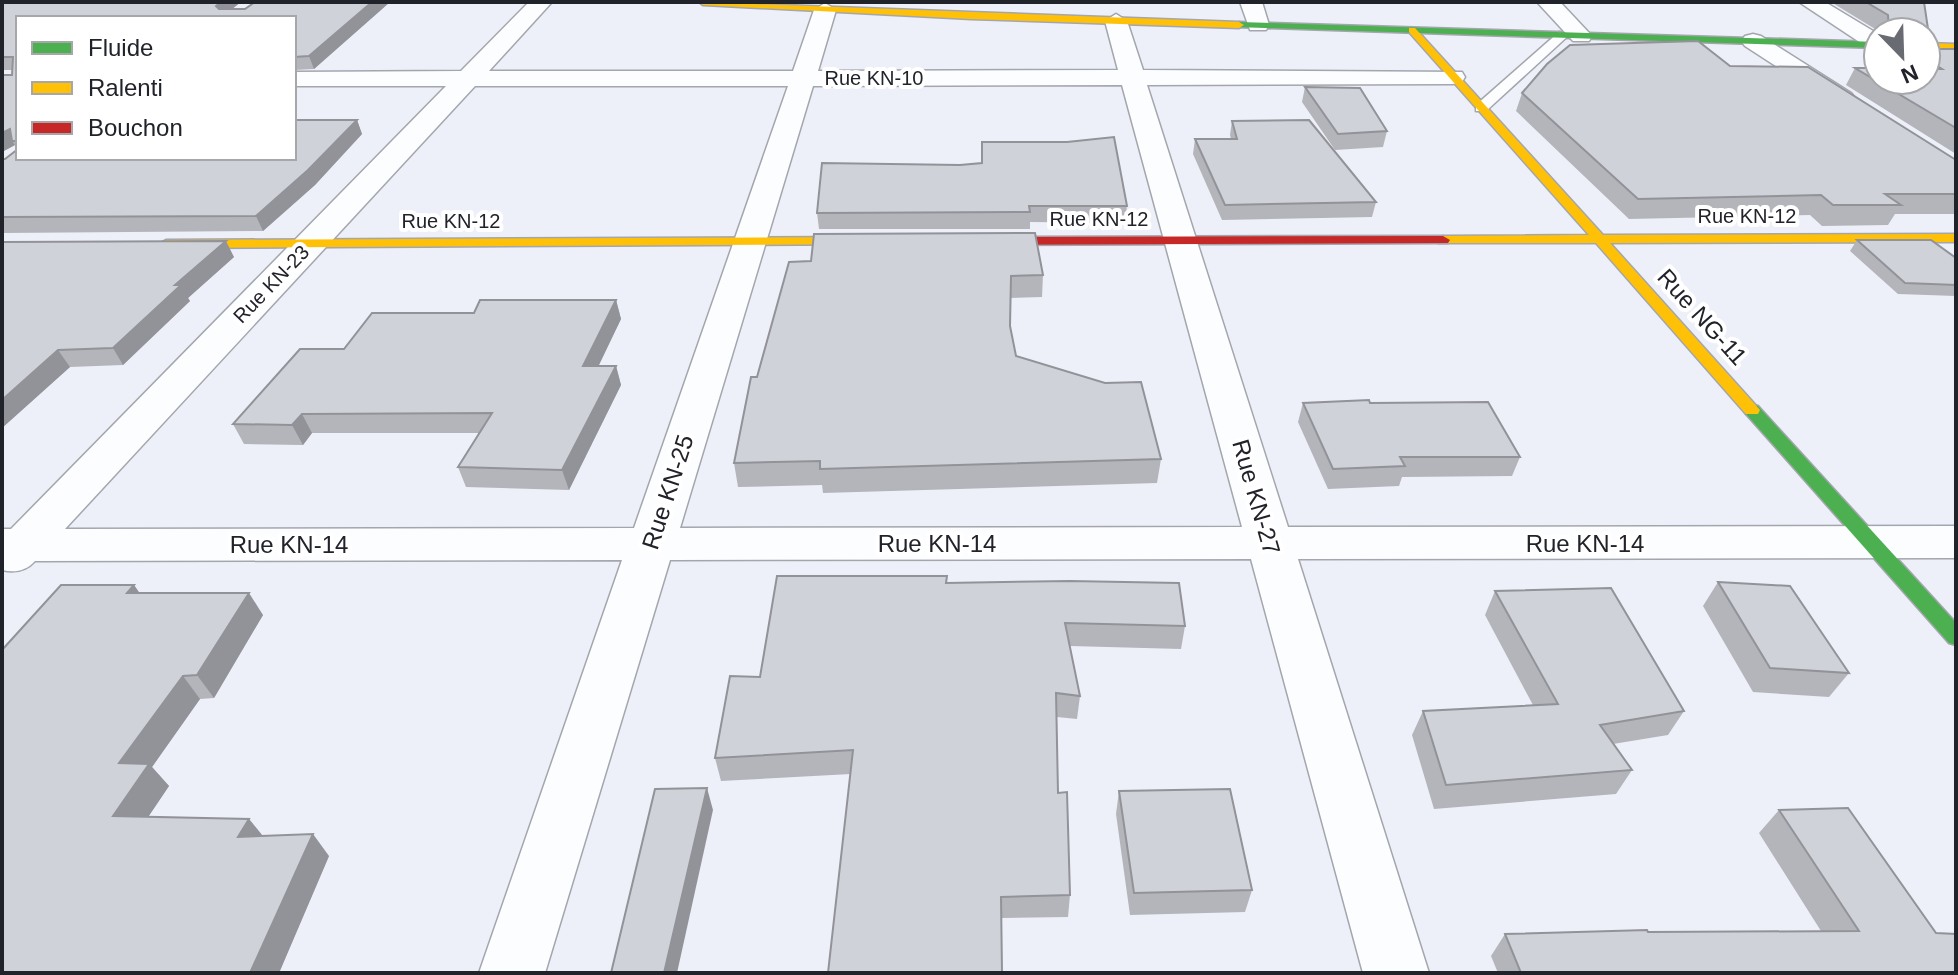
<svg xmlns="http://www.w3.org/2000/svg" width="1958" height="975" viewBox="0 0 1958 975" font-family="Helvetica,sans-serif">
<rect width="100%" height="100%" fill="#eef0f9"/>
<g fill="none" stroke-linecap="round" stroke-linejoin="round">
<!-- lane casing -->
<g stroke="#a4a6ae" stroke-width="3">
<path id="lane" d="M1559,32l10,3 -83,76h-10v-6z"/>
</g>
<!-- street casing -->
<g stroke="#a4a6ae" stroke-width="3">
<g id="street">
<path d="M529,2h23l-63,69h304l21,-61 11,-7 11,7 -18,61 300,-1 -13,-49 11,-7 11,7 16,49 319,2 3,5 -3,5 -9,2 -306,1 141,442 668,-1v32l-658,1 131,414h-66l-112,-414 -581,1 -125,413h-66l143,-413 -587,1c-9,10 -20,12 -33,9v-41h9l435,-443h-152v-14l167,-1zM1122,85l120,442 -562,1 133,-442zM475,86h313l-154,442 -569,1z"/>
<path d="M1240,2h22l7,23 -3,5h-16z"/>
<path d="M1537,2h23l32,34 -3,5h-16z"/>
<path d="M1799,2h26l53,32v17l-8,-2z"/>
<path d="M1753,34l8,2 90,57 4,5 -4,5h-18l-88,-57 -4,-5 4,-5z"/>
</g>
</g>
<!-- fast casing -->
<g stroke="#a4a6ae" stroke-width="3">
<g id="fast">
<path d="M1239,22l639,20v6l-642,-21z"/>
<path d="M1752,405l6,1 198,217v22l-7,-2 -203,-229 -2,-4 2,-4z"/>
</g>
</g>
<!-- slow casing -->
<g stroke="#a4a6ae" stroke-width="3">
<g id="slow">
<path d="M699,2l540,20 5,3 -5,3 -268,-9 -268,-14z"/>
<path d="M1409,28h6l188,207 353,-1v8l-346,1 150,167 -2,4h-12l-150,-171h-158l-2,-3 7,-4 146,-1 -180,-203z"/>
<path d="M1926,43l30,1v6l-30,-1z"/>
<path d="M874,237l5,1v6l-713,4 -7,-4 7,-4z"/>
</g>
</g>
<!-- jam casing -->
<g stroke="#a4a6ae" stroke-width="3">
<path id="jam" d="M1443,236l7,4 -2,3 -470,2 -7,-4 7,-4z"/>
</g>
<!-- lane -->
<use href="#lane" fill="#fcfdfe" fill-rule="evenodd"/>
<!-- street -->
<use href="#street" fill="#fcfdfe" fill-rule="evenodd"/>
<!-- fast -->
<use href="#fast" fill="#4caf50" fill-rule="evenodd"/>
<!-- slow -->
<use href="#slow" fill="#ffc107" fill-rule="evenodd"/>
<!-- jam -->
<use href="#jam" fill="#c62828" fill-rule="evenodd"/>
</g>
<!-- wall -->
<g fill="#b3b5bb">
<path d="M2,2l230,7h13l10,-7h135l-76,67 -20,1v-52h-276v140l339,-38 5,14 -47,51 -52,46 -261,2v-74h3l12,-10 -2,-4 -13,7v-77h10v-5h-10z"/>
<path d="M1831,2h93l7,47h25v105l-110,-69 9,-17 71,12v-48h-46z"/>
<path d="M1730,66l226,94v54h-61l-7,11 -66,1 -12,-11 -181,4 -113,-108 6,-18z"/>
<path d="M1305,87l82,44 -4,16 -48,3 -33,-48z"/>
<path d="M1232,121l144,81 -4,15 -150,3 -29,-66 2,-15h36l-1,-4z"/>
<path d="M822,163l305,43 -2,17 -95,-1v7h-211l-2,-16z"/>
<path d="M1857,240l99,18v38l-58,-2 -48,-43z"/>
<path d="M2,242l232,15 -46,41 2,3 -67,64 -53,2 -68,61z"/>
<path d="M789,262l254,13 -1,22 -32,1v29l6,29 145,103 -4,24 -334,10 -1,-8 -84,2 -4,-24z"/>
<path d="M616,300l5,19 -23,47h18l5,19 -52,105 -103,-3 -8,-20 21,-34h-167l-9,12 -59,-1 -11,-20 111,-75 130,-36z"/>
<path d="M1303,403h67l150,54 -8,19 -110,1 -3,9 -71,3 -30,-67z"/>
<path d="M1718,582l131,91 -20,24 -76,-5 -50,-86z"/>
<path d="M947,583l238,43 -4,23 -111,-3 10,50 -3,23 -20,-2 1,76 12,102 -2,22 -66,1 -151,-144 -130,7 -6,-23 45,-81z"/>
<path d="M134,585l5,8 124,22 -49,83 -14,1 -48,68 17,19 -21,31 101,2 13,17 67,20 -50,117h-277z"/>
<path d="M1495,591l189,120 -16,24 -55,9 19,26 -16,24 -182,15 -22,-74 11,-24 110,-6 -48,-90z"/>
<path d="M1119,791l133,99 -7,22 -115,3 -14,-101z"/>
<path d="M1779,810l177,163h-458l-7,-17 14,-22 316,-3 -62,-98z"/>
</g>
<!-- shaded-wall -->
<g fill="#929399">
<path d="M221,2h20l-20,16 -5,-12z"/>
<path d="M372,2h18l-76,67 -5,-13z"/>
<path d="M357,120l5,14 -47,51 -52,46 -7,-15z"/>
<path d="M10,129l2,12 3,4 -13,7v-19z"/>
<path d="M226,241l8,16 -46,41 2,3 -67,64 -10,-17 62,-63z"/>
<path d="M616,300l5,19 -32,67 -6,-20z"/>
<path d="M58,350l12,17 -68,61v-28z"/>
<path d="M616,366l5,19 -52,105 -7,-20z"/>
<path d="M302,414l10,19 -9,12 -11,-20z"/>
<path d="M134,585l16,23 -23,-15z"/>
<path d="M249,593l14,22 -49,83 -17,-23z"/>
<path d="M183,676l17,23 -48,68 17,19 -35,52 -21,-22 6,-53z"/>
<path d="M707,788l6,22 -36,163h-13z"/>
<path d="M249,819l18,22 -29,-4z"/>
<path d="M313,834l16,22 -50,117h-29z"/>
</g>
<!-- building -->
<g fill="#d0d2da" stroke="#929399" stroke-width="2">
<path d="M2,2h219l-5,4 3,3h26l10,-7h117l-63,54 -15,1v-39h-276v123h-6l-2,-12 -8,4v-58h10l1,-18h-11z"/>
<path d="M1866,2h58l7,47h25v79l-101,-60h23v12h48v-11h16l-16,-10v-27h-37l-1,-17z"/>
<path d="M1698,41l32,25 78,1 148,93v34h-71l16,11h-68l-12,-10 -183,4 -116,-106 25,-29 23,-19z"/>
<path d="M1305,87l55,1 27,43 -49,3z"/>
<path d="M294,120h63l-49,50 -52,46 -254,1v-58h3l13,-10v9h276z"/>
<path d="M1309,120l67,82 -151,3 -30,-66h42l-5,-18z"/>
<path d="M1114,137l13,69h-98l1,6 -213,1 5,-50 138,2 22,-2v-21h85z"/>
<path d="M1035,233l8,42 -32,1 -1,50 6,30 89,27 36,-1 20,77 -341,10v-8l-86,2 17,-86h6l32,-115 22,-1 3,-27z"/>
<path d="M1857,240h74l25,18v27l-51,-2z"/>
<path d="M226,241l-51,44h6l-68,63 -55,2 -56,50v-158z"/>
<path d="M480,300h136l-33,66h33l-54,104 -104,-3 34,-54 -190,1 -10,11 -59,-1 67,-75h44l28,-36h102z"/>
<path d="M1369,400l1,3 118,-1 32,55h-120l5,9 -72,3 -30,-66z"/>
<path d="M777,576h170l-1,7 124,-2 109,2 6,43 -120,-3 15,73 -24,-3 2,100 9,-1 3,103 -69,2 1,76h-174l25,-223 -138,8 15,-82 30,1z"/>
<path d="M1718,582l72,4 59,87 -79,-5z"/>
<path d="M61,585h73l-7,8h122l-52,82 -14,1 -64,87 30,1 -36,52 136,3 -11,18 75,-3 -63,139h-248v-323z"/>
<path d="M1611,588l73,123 -84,14 32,45 -186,15 -23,-74 135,-7 -63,-113z"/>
<path d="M707,788l-43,185h-53l44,-184z"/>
<path d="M1230,789l22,101 -118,3 -15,-102z"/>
<path d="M1848,808l88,125 20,1v39h-435l-16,-39 142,-4 1,2 211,-1 -80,-121z"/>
</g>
<g text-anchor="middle" stroke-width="8" stroke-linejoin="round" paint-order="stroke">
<!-- far-street labels -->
<g font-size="20" fill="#21232a" stroke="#fff">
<text x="874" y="85">Rue KN-10</text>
<text x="1747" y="223">Rue KN-12</text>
<text x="1099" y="226">Rue KN-12</text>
<text x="451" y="228">Rue KN-12</text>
<text transform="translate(271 284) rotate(-46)" y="7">Rue KN-23</text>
</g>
<!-- street labels -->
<g font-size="24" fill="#21232a" stroke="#fff">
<text transform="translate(1702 317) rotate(48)" y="8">Rue NG-11</text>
<text transform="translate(668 492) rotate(-72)" y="8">Rue KN-25</text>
<text transform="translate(1256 497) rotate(74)" y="8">Rue KN-27</text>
<text x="937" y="552">Rue KN-14</text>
<text x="1585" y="552">Rue KN-14</text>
<text x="289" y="553">Rue KN-14</text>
</g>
</g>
<!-- border -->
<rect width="1958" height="975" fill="none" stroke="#21232a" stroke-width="8"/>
<!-- legend -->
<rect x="16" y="16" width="280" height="144" fill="#ffffff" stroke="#a6a7aa" stroke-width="2"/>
<rect x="32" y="42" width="40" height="12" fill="#4caf50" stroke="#a6a7aa" stroke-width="2"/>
<text x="88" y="56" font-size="24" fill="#21232a">Fluide</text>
<rect x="32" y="82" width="40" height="12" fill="#ffc107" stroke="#a6a7aa" stroke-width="2"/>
<text x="88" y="96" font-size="24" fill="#21232a">Ralenti</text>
<rect x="32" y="122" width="40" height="12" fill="#c62828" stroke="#a6a7aa" stroke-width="2"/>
<text x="88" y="136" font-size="24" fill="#21232a">Bouchon</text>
<!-- north arrow -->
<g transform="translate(1902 56) rotate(157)"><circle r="38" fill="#ffffff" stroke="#a6a7aa" stroke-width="2"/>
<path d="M0-6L14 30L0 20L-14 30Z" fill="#696b72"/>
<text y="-12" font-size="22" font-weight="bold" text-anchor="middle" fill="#21232a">N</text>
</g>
</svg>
